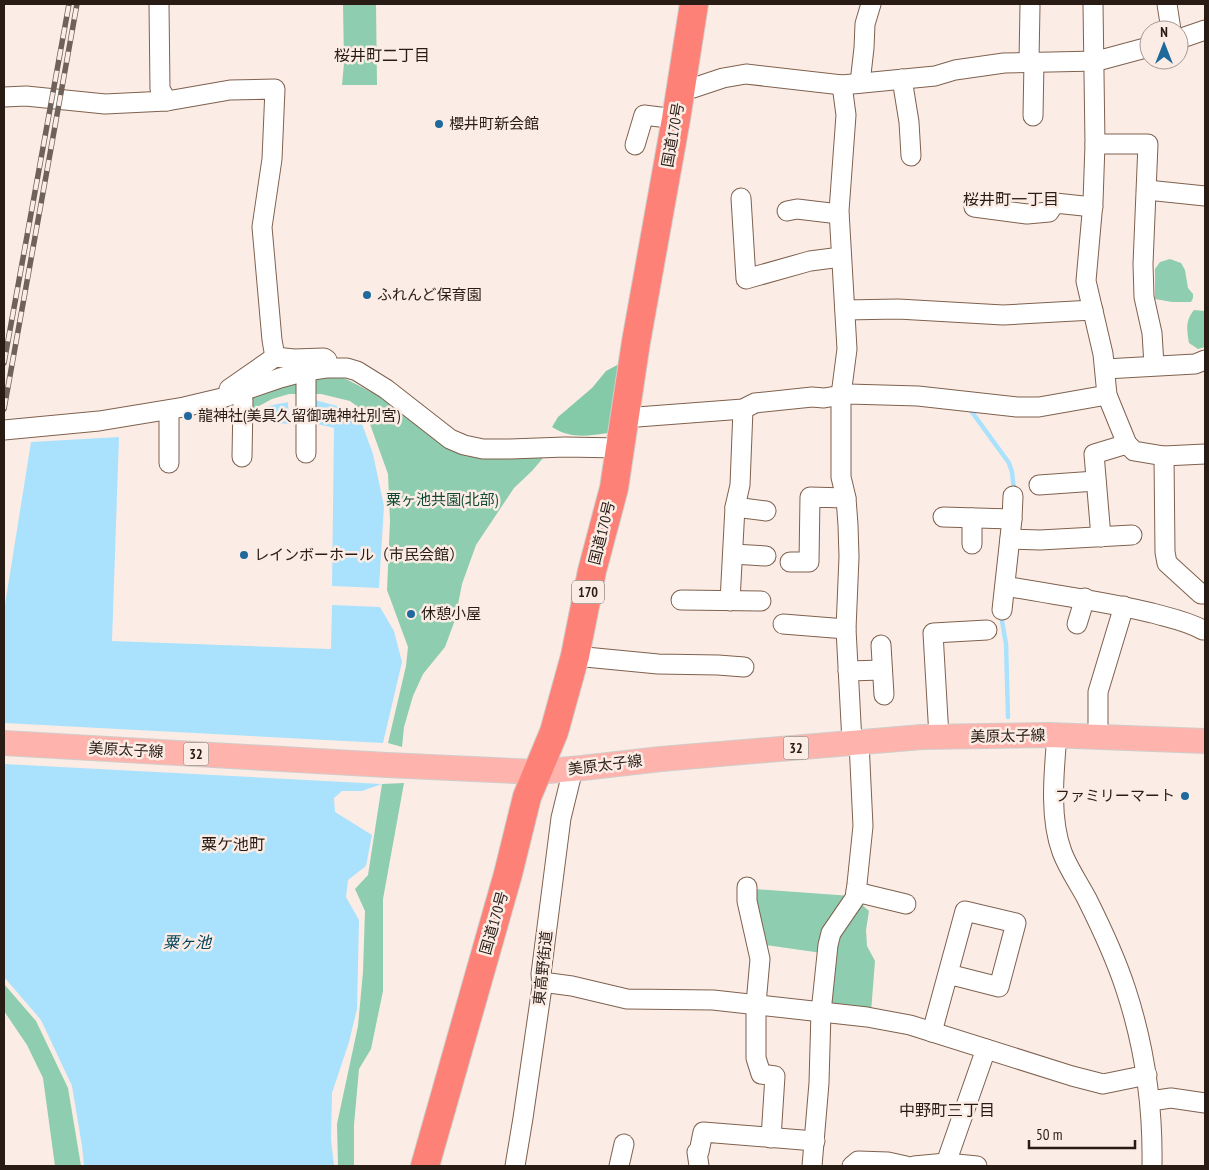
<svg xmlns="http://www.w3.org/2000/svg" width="1209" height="1170" viewBox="0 0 1209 1170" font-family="'PT Sans Narrow','Noto Sans JP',sans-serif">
<rect width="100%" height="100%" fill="#fbede5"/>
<!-- green -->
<g fill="#8ecdaf">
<path d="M343,4h33l1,81h-35l2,-22z"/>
<path d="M1170,259l11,4 4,7 3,18 5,6v4l-2,4h-19l-17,-3v-30l5,-7z"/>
<path d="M1194,310l11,1v36l-7,2 -9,-6c-2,-14 -4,-22 5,-33z"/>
<path d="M327,374l19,5 29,15 59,39 98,20 11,5 -11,13 -18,17 -38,57 -14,39 -7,36 -10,27 -22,27 -10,22 -9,31 -2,20 -14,-4 18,-77 2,-19 -21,-57 3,-69 -2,-47 -22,-61 -16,-12 -29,-7h-32l-17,5 -22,12v-15l15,-7z"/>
<path d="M404,783l-21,116v92l-12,58 -12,20 -5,56v41h-16l-1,-42 21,-98 5,-54 2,-61 -10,-22 13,-14 14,-91z"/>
<path d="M754,889l97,7 -29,57 -63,-9z"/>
<path d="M859,902l10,9 -3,19 1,16 8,15 -4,51 -43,-4 5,-70z"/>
<path d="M4,984l32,37 32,67 13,78h-26l-12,-88 -16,-33 -23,-34z"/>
</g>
<!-- forest -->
<path fill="#84caa9" d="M621,363l-4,53 -9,17c-21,3 -37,6 -56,-6l6,-10 34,-29 14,-17z"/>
<!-- water -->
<g fill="#aae2fd">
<path d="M315,400l26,7 20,14 12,33 11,52 -5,82 -47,-2 2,-158 -21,-5z"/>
<path d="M288,402l1,22 -38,-3c5,-15 23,-16 37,-19z"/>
<path d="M119,437l-7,204 219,8 1,-44 48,2 14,24 8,31 -19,81 -379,-20v-112l27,-169z"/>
<path d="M4,764l378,20 -20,7h-20l-8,7 1,14 37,23 -6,31 -18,14 -2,17 13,23 -2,89 -8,33 -17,51 -1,46 3,27 -250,-1 -2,-19 -10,-60 -31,-66 -37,-43z"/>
</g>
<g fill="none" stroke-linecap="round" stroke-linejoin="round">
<!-- stream -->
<g stroke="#aae2fd" stroke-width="4.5">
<path d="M969,408l40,55 3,9 2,19"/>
<path d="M1001,615l5,29 2,73"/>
</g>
<!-- minor casing -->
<g stroke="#7f614e" stroke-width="21">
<g id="minor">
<path d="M159,4l1,85 7,12 63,-11 45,-1 -3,70 -10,68 10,113 3,17"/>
<path d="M1093,4l2,140 -2,58 -7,79 17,73 4,41 20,49 7,7 30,5 41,-2"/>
<path d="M1167,4l4,26"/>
<path d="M1179,39l26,-9"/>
<path d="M1029,61l1,-55"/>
<path d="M902,79l7,43 2,34"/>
<path d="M860,83l4,-35 1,-24 6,-20"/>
<path d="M842,85l4,30 -7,96 8,138 -6,46v82l5,21 2,27 1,32 -3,72 6,113"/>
<path d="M681,86l12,2 30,-10 23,-4 96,11 93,-9 20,-6 49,-7 93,-2 52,-14"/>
<path d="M4,97l22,-1 79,8 62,-3"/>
<path d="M1033,116l1,-55"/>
<path d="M1095,144h53l-5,120 1,33 8,36 2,32"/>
<path d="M635,145l9,-30 32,4"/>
<path d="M1147,190l58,6"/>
<path d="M741,198l5,81 64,-18 31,-4"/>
<path d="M974,207l53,7 22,-2 6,-9 38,4"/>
<path d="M787,211l10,-2 42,5"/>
<path d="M845,310l53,-1 105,6 90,-5"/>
<path d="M1105,369l90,-5 10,-4"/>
<path d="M306,371v82"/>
<path d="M229,389l46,-32 19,2 30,-1 3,2"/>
<path d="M241,392l2,9 -1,56"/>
<path d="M624,418l119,-9 12,-6 57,-6 12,1 24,-4 70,2 99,11h22l68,-12"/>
<path d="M4,430l95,-9 85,-14 38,-9 58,-20 26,-7 20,-3h21l10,3 29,18 64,50 14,6 19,4h27l55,-2 55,1"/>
<path d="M1164,456l1,96 2,11 34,31h4"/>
<path d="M169,463v-53"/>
<path d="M1039,485l57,-4"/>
<path d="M735,507l31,4"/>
<path d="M943,517l69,2"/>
<path d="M1101,537l-7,-83 33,-10"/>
<path d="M1010,539l30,1 92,-5"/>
<path d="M972,544v-26"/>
<path d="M733,554l33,2"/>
<path d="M790,562h19l1,-65 36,1"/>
<path d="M1005,586c49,9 99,15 147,27 18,5 35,8 51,17"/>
<path d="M681,600l80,1"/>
<path d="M730,601l5,-94 5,-22 3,-76"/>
<path d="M1002,610l10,-91 1,-23"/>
<path d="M783,624l63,5"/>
<path d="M1077,624l8,-26"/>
<path d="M881,645l3,50"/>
<path d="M575,656l83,8 60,1 26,2"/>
<path d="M848,671l34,-1"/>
<path d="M1057,735c-3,37 -8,82 5,117 6,16 17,32 25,47 15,30 29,60 39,91 19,58 27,116 26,176"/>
<path d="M1098,736v-44l26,-86"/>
<path d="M939,737l-6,-104 54,-3"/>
<path d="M747,887v14l13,58 -4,45v54l5,16 14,2 -4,62"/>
<path d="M856,892l50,12"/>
<path d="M542,982l30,4 55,13 86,1 154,17 43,8 162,51 31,8 44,-9"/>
<path d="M932,1032l33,-121 51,12 -17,64 -51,-13"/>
<path d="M1150,1101l21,-3 34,5"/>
<path d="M946,1163l40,-114"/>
<path d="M515,1166l8,-48 19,-131 -1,-13 20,-156 12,-49"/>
<path d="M619,1166l5,-22"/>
<path d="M699,1166l-2,-14h2l4,-20 112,9"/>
<path d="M812,1166l7,-83 2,-71 7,-67 3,-12 24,-35 2,-14 6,-58 -4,-84"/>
<path d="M852,1166l6,-5 30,1 18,4"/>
<path d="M914,1166l32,-3 31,3"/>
</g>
</g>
<!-- major casing -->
<g stroke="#d0cdcb" stroke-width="26">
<path id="major" d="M4,743l383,22 150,7 45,-4 79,-9 261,-22 127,-2 156,6"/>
</g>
<!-- highway casing -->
<g stroke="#d0cdcb" stroke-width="30">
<path id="highway" d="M425,1166l83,-292 19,-77 27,-65 21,-76 17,-85 22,-83 22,-146 40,-223 18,-115"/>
</g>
<!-- minor -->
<use href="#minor" stroke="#fff" stroke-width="19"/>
<!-- major -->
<use href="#major" stroke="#feb3ad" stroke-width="24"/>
<!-- highway -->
<use href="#highway" stroke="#fe8177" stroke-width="28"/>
<!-- rail casing -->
<g stroke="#6f625a" stroke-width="5.5">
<g id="rail">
<path d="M4,363l65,-359"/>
<path d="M4,409l73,-405"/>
</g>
</g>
<!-- rail -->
<use href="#rail" stroke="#fbede5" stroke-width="4" stroke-dasharray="11" stroke-linecap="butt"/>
</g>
<!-- markers -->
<g fill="#1f699d" stroke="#fbede5" stroke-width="2">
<circle cx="439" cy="124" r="5"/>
<circle cx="367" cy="295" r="5"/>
<circle cx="188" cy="416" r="5"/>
<circle cx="244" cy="555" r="5"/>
<circle cx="411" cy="614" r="5"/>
<circle cx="1185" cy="796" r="5"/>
</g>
<g text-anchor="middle" stroke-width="5" stroke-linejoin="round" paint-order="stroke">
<!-- shield labels -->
<g fill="#fbede5" stroke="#675b53" stroke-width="1">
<rect x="572" y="580.5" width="32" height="23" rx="4"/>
<rect x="783.5" y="736.5" width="25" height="23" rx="4"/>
<rect x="183.5" y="742.5" width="25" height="23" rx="4"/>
</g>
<g font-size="14" font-weight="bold" fill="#281c14">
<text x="588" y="597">170</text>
<text x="796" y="753">32</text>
<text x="196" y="759">32</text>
</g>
<!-- poi labels -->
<g font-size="15" fill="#281c14" stroke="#fbede5" text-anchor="start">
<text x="449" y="129">櫻井町新会館</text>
<text x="377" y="300">ふれんど保育園</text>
<text x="198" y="421">龍神社(美具久留御魂神社別宮)</text>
<text x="254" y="560">レインボーホール（市民会館）</text>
<text x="421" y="619">休憩小屋</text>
<text x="1175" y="801" text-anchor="end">ファミリーマート</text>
</g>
<!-- street labels -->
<g font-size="15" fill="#281c14" stroke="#fbede5">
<text transform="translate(673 135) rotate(-80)" y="5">国道170号</text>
<text transform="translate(602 533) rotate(-76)" y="5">国道170号</text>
<text transform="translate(1008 736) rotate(-1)" y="5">美原太子線</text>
<text transform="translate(126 750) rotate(3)" y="5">美原太子線</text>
<text transform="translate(605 765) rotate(-7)" y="5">美原太子線</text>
<text transform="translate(494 923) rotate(-74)" y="5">国道170号</text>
<text transform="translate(543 968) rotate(-84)" y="5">東高野街道</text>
</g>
<!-- park labels -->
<g font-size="15" fill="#0f4933" stroke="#fbede5">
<text x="442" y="505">粟ヶ池共園(北部)</text>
</g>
<!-- neighbourhood labels -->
<g font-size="16" fill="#281c14" stroke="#fbede5">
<text x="382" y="61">桜井町二丁目</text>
<text x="1011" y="205">桜井町一丁目</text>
<text x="233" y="850">粟ケ池町</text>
<text x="947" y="1116">中野町三丁目</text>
</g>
<!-- water labels -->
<g font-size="16" font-style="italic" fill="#04445b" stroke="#fbede5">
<text x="187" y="948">粟ヶ池</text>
</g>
</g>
<!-- border -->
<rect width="1209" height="1170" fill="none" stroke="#281c14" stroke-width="10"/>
<!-- north arrow -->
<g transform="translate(1164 45)"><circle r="24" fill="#fbede5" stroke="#a79991"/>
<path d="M0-4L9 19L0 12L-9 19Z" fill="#1f699d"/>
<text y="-8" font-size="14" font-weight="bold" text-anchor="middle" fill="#281c14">N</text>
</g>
<!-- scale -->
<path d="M1029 1140v8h106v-8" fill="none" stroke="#281c14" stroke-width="2.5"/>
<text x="1036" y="1140" font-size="15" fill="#281c14" stroke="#fbede5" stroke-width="4" paint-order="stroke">50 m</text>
</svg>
